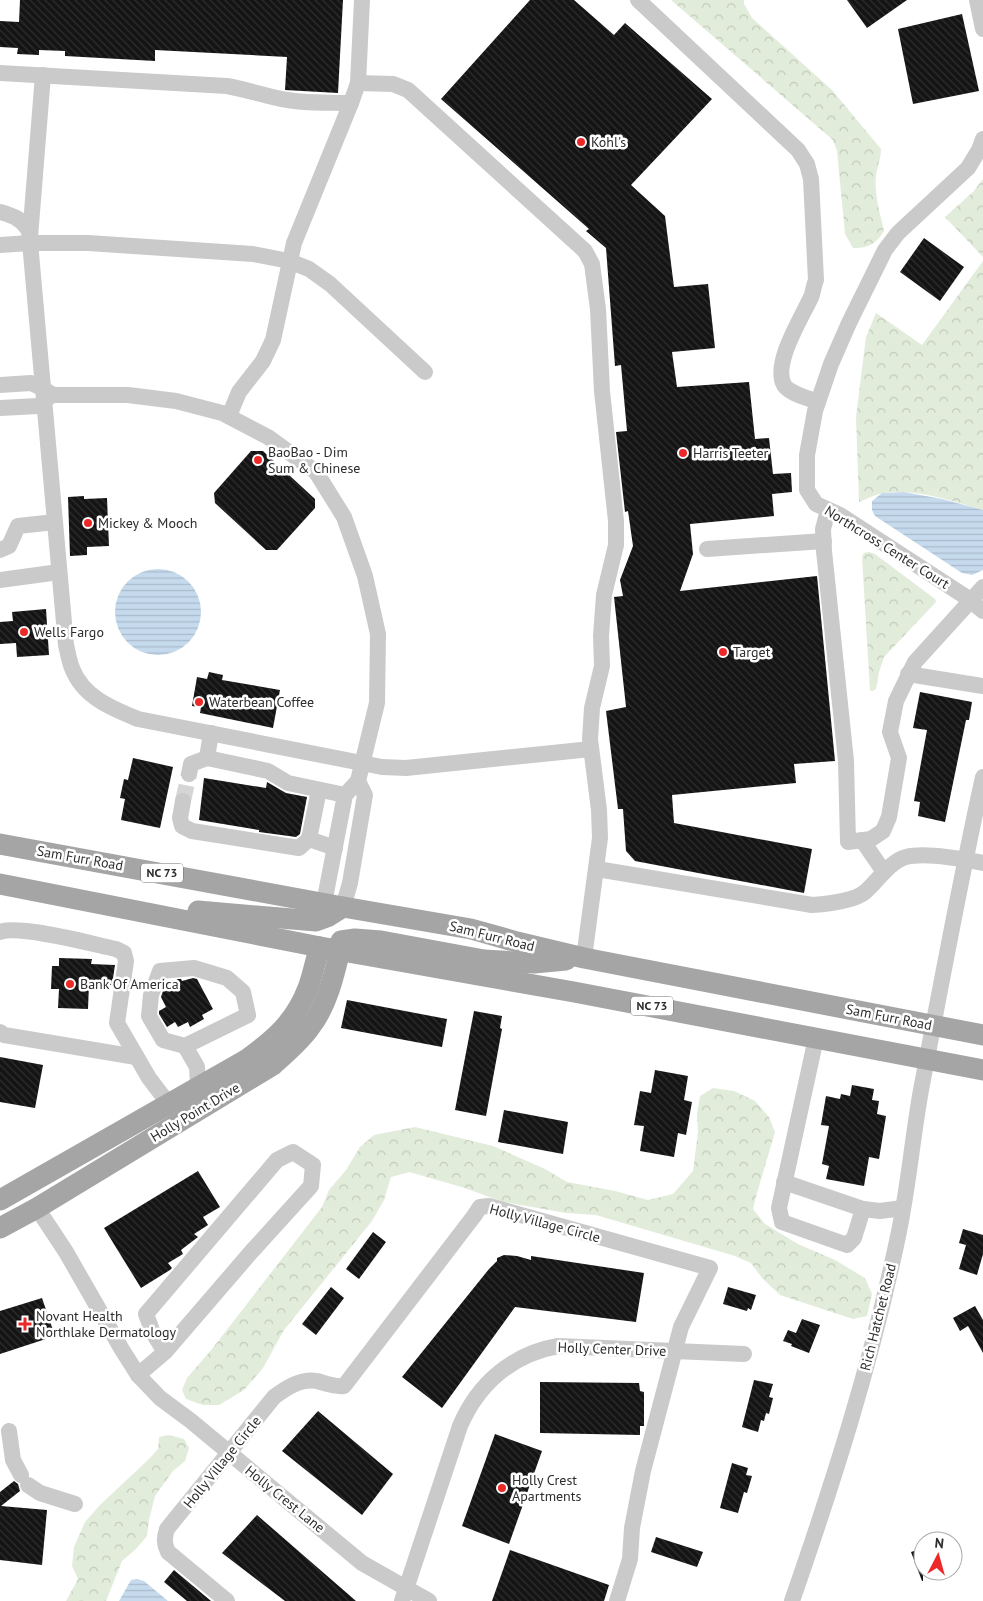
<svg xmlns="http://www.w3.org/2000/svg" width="983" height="1601" viewBox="0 0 983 1601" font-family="'PT Sans',sans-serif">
<defs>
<pattern id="forest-crowns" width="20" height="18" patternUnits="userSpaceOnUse" patternTransform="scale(1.25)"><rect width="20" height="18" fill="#e2ecda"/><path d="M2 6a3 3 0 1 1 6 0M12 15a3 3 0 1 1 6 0" fill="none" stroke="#c2cbbb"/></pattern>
<pattern id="water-rules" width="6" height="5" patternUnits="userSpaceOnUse" patternTransform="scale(1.25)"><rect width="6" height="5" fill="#c5daed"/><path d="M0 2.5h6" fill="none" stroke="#abc"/></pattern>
<pattern id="building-back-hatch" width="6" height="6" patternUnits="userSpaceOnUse" patternTransform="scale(1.25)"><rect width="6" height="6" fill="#141414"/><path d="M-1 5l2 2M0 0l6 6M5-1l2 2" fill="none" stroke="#2e2e2e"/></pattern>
</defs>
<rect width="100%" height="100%" fill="#fff"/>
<!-- forest -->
<g fill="url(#forest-crowns)">
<path d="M671,0h73v4l8,14 80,72 49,59c0,9 -4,18 -5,27 -2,18 4,37 8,55 -8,13 -17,18 -31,17l-8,-14 -8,-83 -4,-11z"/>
<path d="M983,179v78l-38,-40 28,-25z"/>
<path d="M983,261v249c-31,-9 -66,-22 -99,-17 -8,1 -17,6 -25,9l-3,-85 10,-80 10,-24 46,32z"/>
<path d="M869,552l6,2 60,45 1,3 -52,55 -5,15 -3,17 -3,2 -3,-1 -8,-133 2,-4z"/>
<path d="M713,1088l21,3 21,10 14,16 6,15 -18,61 -4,16 12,15 33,20 37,16 30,18 7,16 -5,22 -14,3 -73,-24 -18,-17 -11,-15 -16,-7 -139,-41 -30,-2 -63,-11 -38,-14 -56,-16 -18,5 -7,23 -12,21 -88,109 -21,38 -19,22 -25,15h-16l-17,-6 -4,-9 5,-12 25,-29 110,-142 7,-17 17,-20 14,-23 14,-12 41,-8 78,19 52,23 22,13 48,9 33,9 25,-6 20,-23 5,-39 -1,-18 3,-18z"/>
<path d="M169,1435l15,4 5,9 -4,13 -12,10 -18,25 -6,24 -2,16 -11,13 -14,12 -16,40h-40l12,-22 -6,-13 2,-19 11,-25 15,-17 49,-46 9,-10 1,-12z"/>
</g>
<!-- water -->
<g fill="url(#water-rules)">
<path d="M904,492l38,7 41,11v60l-11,5 -10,-2 -87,-57 -3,-6v-9l10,-8z"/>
<circle cx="158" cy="612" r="43"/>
<path d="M137,1579l7,2 24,20h-49l12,-21z"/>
</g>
<!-- building -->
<g fill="url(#building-back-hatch)">
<path d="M20,0h323l-5,93 -53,-3 2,-33 -132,-7v11l-90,-5v-5l-26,-1v5l-22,-1 1,-6 -18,-1v-26l19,1z"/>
<path d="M530,0h44l40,35 11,-12 87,76 -81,86 34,31 9,71 34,-3 7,64 -43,4 5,35 72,-5 6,57 14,-1 4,36 18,-1 1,19 -20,2 2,22 -84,8 3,30 -13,37 137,-15 18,185 -41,3 2,19 -124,12 2,28 138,26 -8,44 -169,-32 -9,-10 -3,-42h-5l-12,-98 20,-4 -12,-110 9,-1 -3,-16 13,-34 -5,-35 -3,1 -9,-80 11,-1 -6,-66 -6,1 -9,-118 -20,-17 3,-2 -148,-130z"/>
<path d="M847,0h60l-40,28z"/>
<path d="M962,14l17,77 -66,13 -15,-75z"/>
<path d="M924,238l40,29 -24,34 -40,-29z"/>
<path d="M251,451h12l52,48v9l-38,42h-11l-51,-47 -1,-10z"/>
<path d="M84,496v3l23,-1 2,48 -22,1v8l-17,1 -2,-59z"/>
<path d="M46,609l3,46 -32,2 -1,-14 -16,1v-22l13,-1 -1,-9z"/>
<path d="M209,672l14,3 -1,5 58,10 -7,38 -73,-15 1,-6 -9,-1 5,-29 10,2z"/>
<path d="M920,692l52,10 -3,18h-3l-21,102 -27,-6 2,-14 -6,-1 13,-71 -14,-2z"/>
<path d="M133,758l40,9 -13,61 -39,-8 4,-21 -5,-1 4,-19 4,1z"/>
<path d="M204,778l62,10 1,-6 19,11 21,4 -7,37 -4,3 -37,-5v-2l-60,-10z"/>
<path d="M59,958l33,1 -1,5 24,1 -3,20 -23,-1 -1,25 -30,-1 1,-19h-8l1,-23h7z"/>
<path d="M193,978l4,1 16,30 -11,6 2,4 -14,8 -2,-5 -10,5 -3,-5 -8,5 -8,-13v-3l7,-4 -5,-10 2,-6 8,-4 -2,-3 9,-5h3l1,2z"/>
<path d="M347,1000l100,19 -5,28 -101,-19z"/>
<path d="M474,1011l28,5 -2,12 2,1 -16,87 -31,-6z"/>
<path d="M0,1057l43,8 -8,43 -35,-6z"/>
<path d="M655,1070l33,6 -4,24 8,2 -6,33 -8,-2 -4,24 -34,-6 4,-25 -10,-1 6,-34 11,2z"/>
<path d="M852,1085l22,4 -2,11 7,1 -2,13 9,2 -7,43 -10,-2 -5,29 -38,-7 3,-13 -7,-2 7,-38 -8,-1 5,-29 14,3 1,-5 9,2z"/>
<path d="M504,1110l64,12 -5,32 -65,-12z"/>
<path d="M198,1171l22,36 -17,10 5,8 -14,9 4,3 -17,13 2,4 -15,9 4,5 -2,2 -29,18 -37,-60z"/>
<path d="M963,1229l20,6v19l-6,21 -18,-6 7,-24 -7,-2z"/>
<path d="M373,1232l13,10 -27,37 -13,-10z"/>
<path d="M504,1255l13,1 14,4v-4l113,17 -8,49 -121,-15 -73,101 -40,-31 87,-108 8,-8v-3z"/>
<path d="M331,1287l13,11 -28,37 -14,-11z"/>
<path d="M728,1287l28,8 -5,15 -3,-2 -1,3 -24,-7z"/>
<path d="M42,1298l13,38 -55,18v-43z"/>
<path d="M975,1306l8,14v33l-15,-27 -8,5 -7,-13z"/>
<path d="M802,1319l18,6 -11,28 -18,-7 1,-2 -9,-3 5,-11 8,3z"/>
<path d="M754,1380l19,4 -4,13 4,1 -4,16 -3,-1 -2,8 -3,-1 -3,12 -16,-5z"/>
<path d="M540,1382l99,1 1,8 4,1v34h-4v9l-100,-2z"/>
<path d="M318,1411l75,63 -31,41 -80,-64z"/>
<path d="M495,1434l47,17 -33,93 -47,-18z"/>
<path d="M732,1463l16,5 -2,7 6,1 -5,17 -3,-1 -6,21 -18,-5z"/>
<path d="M14,1481l4,3 2,7 -19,15 46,4 -5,55 -42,-5v-68z"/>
<path d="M257,1515l99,86h-71l-63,-48z"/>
<path d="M656,1537l47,15 -6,15 -46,-15z"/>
<path d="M923,1548v33h-1l-11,-29z"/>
<path d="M510,1550l99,35 -5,16h-112z"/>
<path d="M174,1570l37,31h-24l-23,-19z"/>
</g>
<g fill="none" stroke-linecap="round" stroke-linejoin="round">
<!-- minor-tunnel -->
<path stroke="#d5d5d5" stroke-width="16" stroke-dasharray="16 8" stroke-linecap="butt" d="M183,801l6,-27"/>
<!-- minor -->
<g stroke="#cacaca" stroke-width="16">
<path d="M638,0l160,150 9,14 4,15 5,101c-2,5 -3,10 -4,15 -9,21 -40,68 -28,90 6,9 24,13 34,17"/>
<path d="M977,0l6,29"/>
<path d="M0,73l227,13c17,3 33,8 50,12 24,6 50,4 74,5"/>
<path d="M358,83l35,1 15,6 177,161 7,13 6,45 4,82 14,130v24l-12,50 -3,41 1,30 -10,42 -2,31 9,71 1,28 -16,120"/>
<path d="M983,139l-4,11 -11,18 -70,65 -13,17 -36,73 -18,41 -16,47 -8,44v35l9,14 24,11 126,82 17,14"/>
<path d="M0,212c14,4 22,7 29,19l37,414c2,8 3,16 6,23 11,29 39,40 66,51l244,48 24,1 185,-19"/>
<path d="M30,237l13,-162"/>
<path d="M0,245l30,-2h58l165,11 36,7 20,8 21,15 95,88"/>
<path d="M0,385l31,-2 11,5 11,7h75l48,6 46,12 46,24 48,35 28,45 21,59 13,58 -1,69 -19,78 -13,14 -21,108"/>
<path d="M0,408l38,-2 14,-11"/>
<path d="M229,416l10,-24 24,-31 10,-21 21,-97 57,-140 7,-20 4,-83"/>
<path d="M828,510l-5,19 1,22 22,210 2,81 23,-3 12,-8 6,-14 10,-59 -9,-26 6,-31 19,-39 68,-75"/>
<path d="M707,549l117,-8"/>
<path d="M0,550l9,-4 9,-20 37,-4"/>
<path d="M0,580l59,-8"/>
<path d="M908,674l75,12"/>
<path d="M211,733l-4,25 61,13 20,12 57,12"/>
<path d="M189,774l2,-10 16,-6"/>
<path d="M319,790l-10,49 26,9"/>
<path d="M183,801l-3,17 2,8 10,5 107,17 10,-9"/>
<path d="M862,840l22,32"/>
<path d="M597,869l215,36c14,-1 42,-4 53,-13 11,-9 25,-31 41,-35 19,-5 57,2 77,6"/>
<path d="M343,907l7,-24 15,-88 -7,-14"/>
<path d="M0,932c19,-8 92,12 116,17l8,4 2,8 -9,62 32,55 19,25"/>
<path d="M194,968l33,10 16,14 5,23 -63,31 -22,-6 -14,-24 2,-21 9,-24z"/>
<path d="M0,1032l4,3 132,22"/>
<path d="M816,1038l-37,170 3,14 65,23 7,-7 9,-29"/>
<path d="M185,1046l12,21 1,19"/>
<path d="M784,1182l79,27 17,2 23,-3"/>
<path d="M37,1208l29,44 55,96 17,27 22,23 31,23 171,142 67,38"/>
<path d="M138,1375l27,-23 87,-101 59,-65 2,-21 -20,-13 -16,8 -131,154 7,19 12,19"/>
<path d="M9,1431l4,29 8,15"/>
<path d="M28,1485l12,8 35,11"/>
<path d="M227,1601l-59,-49c-4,-8 -4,-14 -1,-23l107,-132c12,-9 27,-19 43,-16 10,3 17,6 27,5l130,-170 6,-9 9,-1 221,62 -29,59 -38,144 -11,57 -2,31 -13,42"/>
<path d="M402,1601l58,-175c18,-42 52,-72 98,-80l186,8"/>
<path d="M792,1601c41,-118 79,-237 105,-360 11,-49 15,-101 24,-151 20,-105 39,-209 62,-313"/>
</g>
<!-- major -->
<g stroke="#a5a5a5" stroke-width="21">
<path d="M0,844l343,63 128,22 46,13 67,16 399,77"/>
<path d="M0,884l320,63 254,45 409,78"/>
<path d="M198,911l118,10 11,-4 16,-10"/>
<path d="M341,941l14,-2 26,2 103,19 50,3 32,-3"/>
<path d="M0,1200l246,-140c29,-21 49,-38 62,-72 5,-13 7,-27 12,-41"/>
<path d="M0,1228l37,-20 236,-143c13,-12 28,-24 38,-39 16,-21 23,-50 29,-76"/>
</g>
</g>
<!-- markers -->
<g fill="#ec2828" stroke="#fff" stroke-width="2">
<circle cx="581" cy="142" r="5"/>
<circle cx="683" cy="453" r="5"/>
<circle cx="258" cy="460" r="5"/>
<circle cx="88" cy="523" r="5"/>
<circle cx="24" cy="632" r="5"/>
<circle cx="723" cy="652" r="5"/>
<circle cx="199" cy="702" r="5"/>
<circle cx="70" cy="984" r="5"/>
<path d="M22.5 1316.5h5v5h5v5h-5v5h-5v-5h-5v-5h5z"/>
<circle cx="502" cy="1488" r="5"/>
</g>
<g text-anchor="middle" stroke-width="5" stroke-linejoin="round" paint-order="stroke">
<!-- shield labels -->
<g fill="#fff" stroke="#6c6c6c" stroke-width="1">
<rect x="141" y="863.5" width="42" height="19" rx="4"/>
<rect x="631" y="996.5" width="42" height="19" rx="4"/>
</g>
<g font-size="12" font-weight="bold" fill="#2d2d2d">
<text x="162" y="877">NC 73</text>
<text x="652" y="1010">NC 73</text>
</g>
<!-- poi labels -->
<g font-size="14" fill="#2d2d2d" stroke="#fff" text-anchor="start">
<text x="591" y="147">Kohl's</text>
<text x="268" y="457">BaoBao - Dim<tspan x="268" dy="16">Sum &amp; Chinese</tspan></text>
<text x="693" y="458">Harris Teeter</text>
<text x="98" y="528">Mickey &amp; Mooch</text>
<text x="34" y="637">Wells Fargo</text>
<text x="733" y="657">Target</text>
<text x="209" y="707">Waterbean Coffee</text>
<text x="80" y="989">Bank Of America</text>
<text x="36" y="1321">Novant Health<tspan x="36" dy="16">Northlake Dermatology</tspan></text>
<text x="512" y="1485">Holly Crest<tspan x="512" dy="16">Apartments</tspan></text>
</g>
<!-- street labels -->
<g font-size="14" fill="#2d2d2d" stroke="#fff">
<text transform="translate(887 547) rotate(32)" y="5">Northcross Center Court</text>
<text transform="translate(80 858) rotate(10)" y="5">Sam Furr Road</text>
<text transform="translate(492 936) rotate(14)" y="5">Sam Furr Road</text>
<text transform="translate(889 1017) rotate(11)" y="5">Sam Furr Road</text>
<text transform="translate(195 1112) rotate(-31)" y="5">Holly Point Drive</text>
<text transform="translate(545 1223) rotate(15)" y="5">Holly Village Circle</text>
<text transform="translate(878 1317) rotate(-76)" y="5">Rich Hatchet Road</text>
<text transform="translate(612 1349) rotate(2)" y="5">Holly Center Drive</text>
<text transform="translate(222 1462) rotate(-51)" y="5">Holly Village Circle</text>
<text transform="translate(285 1499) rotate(39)" y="5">Holly Crest Lane</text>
</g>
</g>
<!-- north arrow -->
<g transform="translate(938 1556) rotate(6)"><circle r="24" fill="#ffffff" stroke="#ababab"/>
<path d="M0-4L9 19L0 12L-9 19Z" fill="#ec2828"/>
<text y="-8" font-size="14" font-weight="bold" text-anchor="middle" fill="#2d2d2d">N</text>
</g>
</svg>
